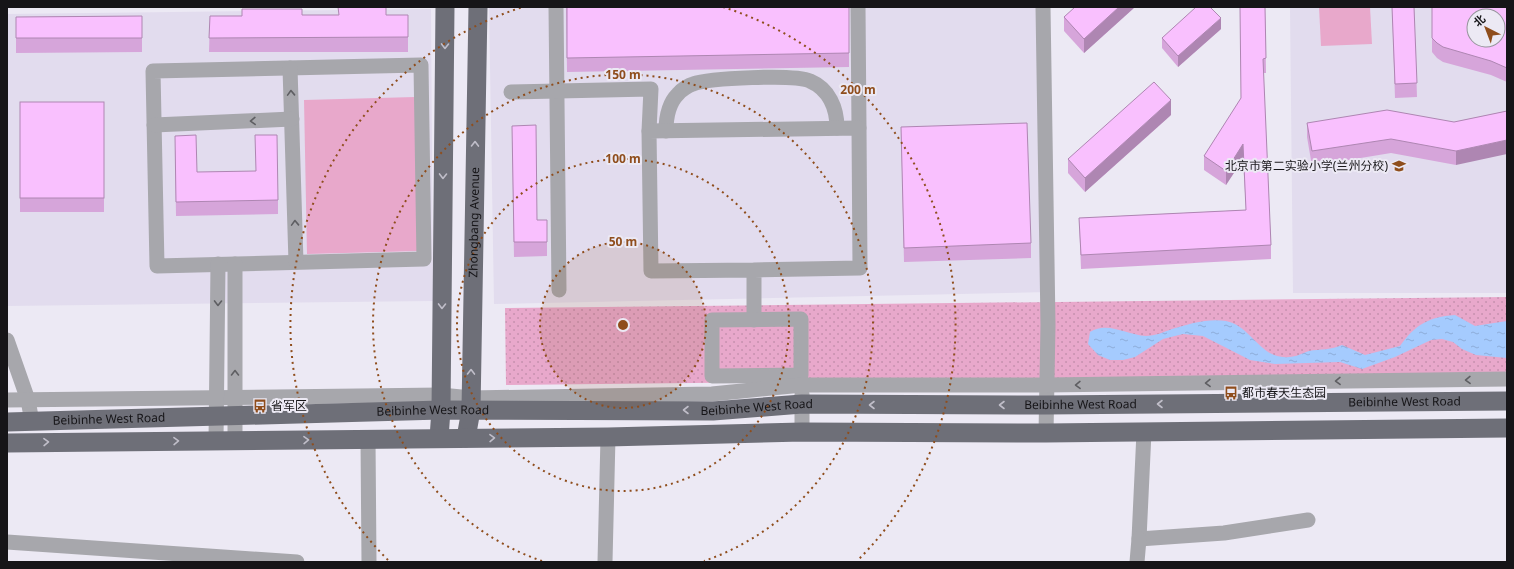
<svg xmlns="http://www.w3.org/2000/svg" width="1514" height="569" viewBox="0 0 1514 569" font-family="'Noto Sans','Noto Sans SC',sans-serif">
<defs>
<pattern id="park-dots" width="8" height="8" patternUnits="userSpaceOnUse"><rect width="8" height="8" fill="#e8a8cb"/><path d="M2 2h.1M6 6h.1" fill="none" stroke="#c690ae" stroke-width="1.8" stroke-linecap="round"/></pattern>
<pattern id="water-ripples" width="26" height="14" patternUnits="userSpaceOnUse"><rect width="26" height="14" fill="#a5cbfe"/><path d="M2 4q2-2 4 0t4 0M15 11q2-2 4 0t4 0" fill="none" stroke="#8dadd9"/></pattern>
</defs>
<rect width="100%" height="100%" fill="#ece9f4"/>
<!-- built -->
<g fill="#e2dcee" fill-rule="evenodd">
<path d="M489,7h555l5,285 -555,12z"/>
<path d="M1290,7h217v286h-214zM1474,16h24v24h-24z"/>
<path d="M431,9l2,292 -426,5v-292z"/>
</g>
<!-- green -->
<g fill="#e8a8cb">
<path d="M1319,7h51l2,37 -51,2z"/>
<path d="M415,97l3,154 -111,3 -3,-154z"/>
</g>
<!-- park -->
<path fill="url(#park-dots)" d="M1507,297v77l-1001,11 -1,-77z"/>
<!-- water -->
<path fill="url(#water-ripples)" d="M1455,315l20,11 32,-5v37l-31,-3 -14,-6 -9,-7 -11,-3 -11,1 -36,17 -33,12 -22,-7 -65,2 -25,-4 -47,-24 -20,-2 -20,5 -28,18 -12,3h-13l-12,-5 -10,-11 2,-12c18,-11 36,3 56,4 9,0 18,-4 26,-7 17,-5 36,-11 54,-8 26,5 34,39 63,36 7,0 14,-4 20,-6 11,-2 23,-1 33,-6l23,10 35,-9c15,-21 28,-29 55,-31z"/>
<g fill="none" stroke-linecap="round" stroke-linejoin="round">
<!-- minor -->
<g stroke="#a7a7ac" stroke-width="15">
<path d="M556,7l3,283"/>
<path d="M858,7l1,121"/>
<path d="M1043,7l5,318 -2,108"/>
<path d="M421,65l3,194 -267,7 -4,-195z"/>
<path d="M290,68l6,194"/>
<path d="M511,92l140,-3 -2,42"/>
<path d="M154,125l138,-6"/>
<path d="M666,131c0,-13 3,-28 12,-37 3,-4 11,-9 15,-10 16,-6 102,-10 117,-3 19,8 27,27 27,47"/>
<path d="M754,270l-103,1 -2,-140 210,-3 1,140 -106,2v50"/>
<path d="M801,319v56l-89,1v-56z"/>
<path d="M7,340l21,60 4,22"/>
<path d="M802,394v38"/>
<path d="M7,400l434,-5 30,3 241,-4 90,-9h244l461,-6"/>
<path d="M1144,432l-5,107 85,-6 84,-13"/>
<path d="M368,439l1,123"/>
<path d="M235,440v-176"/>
<path d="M216,441l2,-177"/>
<path d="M7,542l290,20"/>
<path d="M605,562l3,-125"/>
<path d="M1137,562l2,-23"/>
</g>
<!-- major -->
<g stroke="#6e6f78" stroke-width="19">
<path id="s1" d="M7,422l434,-12 272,1 89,-7 244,1 461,-4"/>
<path d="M439,438l2,-28 4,-403"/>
<path id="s2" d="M466,438l5,-28 7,-403"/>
<path d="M7,443l601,-6 194,-5 244,1 461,-5"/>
</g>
</g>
<!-- wall -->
<g fill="#d6a5da">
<path d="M566,7h283v60l-282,5z"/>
<path d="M1135,7l-51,46 -20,-22v-14z"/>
<path d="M1265,7l1,66h-3l8,172v14l-190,10 -2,-51 167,-8 -3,-51 -17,26 -22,-15v-14l37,-57z"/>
<path d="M1392,7h22l3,90 -22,1z"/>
<path d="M1432,7h75v75l-16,-7 -48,-13 -6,-4 -5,-6z"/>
<path d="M408,15v37h-199l1,-36z"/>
<path d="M142,16v36l-126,1v-36z"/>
<path d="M1221,29l-43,38 -16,-19v-10z"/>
<rect x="20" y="102" width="84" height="110"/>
<path d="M1507,111l-51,54 -65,-12 -79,13 -5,-29v-14l147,-1z"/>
<path d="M1171,115l-86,77 -17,-19v-14z"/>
<path d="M901,127l130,116v15l-127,4z"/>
<path d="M512,140l25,80h10v36l-33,1z"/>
<path d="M175,150l22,22 81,28v14l-102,2z"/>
</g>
<!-- shaded-wall -->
<g fill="#ae86b2">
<path d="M1119,7h16l-51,46v-14z"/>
<path d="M1221,18v11l-43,38v-11z"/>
<path d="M1171,100v15l-86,77v-14z"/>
<path d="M1507,140v14l-51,11v-14z"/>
<path d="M1243,144v15l-17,26v-14z"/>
</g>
<!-- building -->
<g fill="#f9c0fe" stroke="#ae86b2" fill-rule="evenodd">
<path d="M338,7h48v8h22v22l-199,1 1,-22h32v-7h60v6h37z"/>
<path d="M567,7h282v46l-282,5z"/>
<path d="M1075,7h44l-35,32 -20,-22z"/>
<path d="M1196,7h14l11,11 -43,38 -16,-18z"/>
<path d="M1240,7h25l1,51 -3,1 8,186 -190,10 -2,-37 167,-8 -3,-66 -17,27 -22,-15 37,-58z"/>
<path d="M1392,7h22l3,76 -22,1z"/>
<path d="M1432,7h75v61l-16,-7 -48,-14 -6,-4 -5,-5zM1474,16h24v24h-24z"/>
<path d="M142,16v22h-126v-21z"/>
<path d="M1154,82l17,18 -86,78 -17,-19z"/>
<rect x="20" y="102" width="84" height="96"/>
<path d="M1387,110l67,12 53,-11v29l-51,11 -65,-12 -79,12 -5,-28z"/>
<path d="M1027,123l4,120 -127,5 -3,-121z"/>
<path d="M536,125l1,95h10v22h-33l-2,-116z"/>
<path d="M196,135l1,37 59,-1 -1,-36h22l1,65 -102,2 -1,-66z"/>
</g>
<!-- one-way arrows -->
<defs><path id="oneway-chevron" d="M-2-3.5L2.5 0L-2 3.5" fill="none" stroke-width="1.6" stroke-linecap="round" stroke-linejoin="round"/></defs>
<g stroke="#c0bec9">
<use href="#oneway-chevron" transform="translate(445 46) rotate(91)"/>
<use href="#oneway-chevron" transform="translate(475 144) rotate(-89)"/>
<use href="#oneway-chevron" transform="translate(443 176) rotate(91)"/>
<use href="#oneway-chevron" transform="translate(442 306) rotate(91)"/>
<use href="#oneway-chevron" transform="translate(471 372) rotate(-89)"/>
<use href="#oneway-chevron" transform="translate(1160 404) rotate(180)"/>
<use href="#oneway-chevron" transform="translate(872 405) rotate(-180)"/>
<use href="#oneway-chevron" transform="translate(1002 405) rotate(-180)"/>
<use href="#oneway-chevron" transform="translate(686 410) rotate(-180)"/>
<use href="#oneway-chevron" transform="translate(492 438) rotate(-1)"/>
<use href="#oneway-chevron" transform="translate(306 440) rotate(-1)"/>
<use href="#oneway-chevron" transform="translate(176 441) rotate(-1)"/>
<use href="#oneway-chevron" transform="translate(46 442) rotate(-1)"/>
</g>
<g stroke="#5e5e62">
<use href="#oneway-chevron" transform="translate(291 93) rotate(-92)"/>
<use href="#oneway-chevron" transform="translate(253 121) rotate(178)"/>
<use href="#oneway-chevron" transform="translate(295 223) rotate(-92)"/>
<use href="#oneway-chevron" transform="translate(218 303) rotate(91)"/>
<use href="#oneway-chevron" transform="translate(235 373) rotate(-90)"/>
<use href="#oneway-chevron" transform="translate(1468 380) rotate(179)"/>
<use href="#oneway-chevron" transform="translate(1338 381) rotate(179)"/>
<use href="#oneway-chevron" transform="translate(1208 383) rotate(179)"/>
<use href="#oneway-chevron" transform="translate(1078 385) rotate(179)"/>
</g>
<!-- distance rings -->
<circle cx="623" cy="325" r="83" fill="#8f4d1c" fill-opacity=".12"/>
<g fill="none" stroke="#8f4d1c" stroke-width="2" stroke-dasharray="2 4">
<circle cx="623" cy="325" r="83"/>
<circle cx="623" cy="325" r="166"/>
<path d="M542 561A250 250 0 1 1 704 561"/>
<path d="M388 560A333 333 0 0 1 523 7M723 7A333 333 0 0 1 858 560"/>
</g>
<!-- icons -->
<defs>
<g id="school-bare" transform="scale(1.08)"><path d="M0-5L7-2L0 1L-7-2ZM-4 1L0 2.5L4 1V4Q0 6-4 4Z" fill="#8f4d1c" stroke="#ece9f4" stroke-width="2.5" paint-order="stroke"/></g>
<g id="bus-bare" transform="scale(1.08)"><path d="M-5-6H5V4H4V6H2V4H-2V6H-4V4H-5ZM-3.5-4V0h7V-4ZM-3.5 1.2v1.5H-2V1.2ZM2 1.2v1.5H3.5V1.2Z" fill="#8f4d1c" stroke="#ece9f4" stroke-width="2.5" paint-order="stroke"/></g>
</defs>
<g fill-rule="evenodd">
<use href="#school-bare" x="1399" y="166"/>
<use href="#bus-bare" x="1231" y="393"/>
<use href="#bus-bare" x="260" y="406"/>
</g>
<g text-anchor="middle" stroke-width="4" stroke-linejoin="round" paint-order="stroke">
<!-- poi labels -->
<g font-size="12" fill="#161518" stroke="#ece9f4" text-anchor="start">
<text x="1388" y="170" text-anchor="end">北京市第二实验小学(兰州分校)</text>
<text x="1242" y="397">都市春天生态园</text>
<text x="271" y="410">省军区</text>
</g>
<!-- street labels -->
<g font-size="12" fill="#161518" stroke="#ece9f4">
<text dy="4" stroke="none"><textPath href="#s2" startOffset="216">Zhongbang Avenue</textPath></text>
<text dy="4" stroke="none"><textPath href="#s1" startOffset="1398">Beibinhe West Road</textPath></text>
<text dy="4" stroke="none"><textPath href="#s1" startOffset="1074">Beibinhe West Road</textPath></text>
<text dy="4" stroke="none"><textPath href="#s1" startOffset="750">Beibinhe West Road</textPath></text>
<text dy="4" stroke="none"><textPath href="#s1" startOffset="426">Beibinhe West Road</textPath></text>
<text dy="4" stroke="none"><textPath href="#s1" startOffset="102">Beibinhe West Road</textPath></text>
</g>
</g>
<circle cx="623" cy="325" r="6" fill="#8f4d1c" stroke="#ece9f4" stroke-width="2"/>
<g font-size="12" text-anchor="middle" font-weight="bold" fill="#8f4d1c" stroke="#ece9f4" stroke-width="4" stroke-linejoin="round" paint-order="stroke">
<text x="623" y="79">150 m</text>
<text x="858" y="94">200 m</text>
<text x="623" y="163">100 m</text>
<text x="623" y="246">50 m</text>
</g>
<!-- border -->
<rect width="1514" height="569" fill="none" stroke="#161518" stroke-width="16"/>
<!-- north arrow -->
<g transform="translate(1486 28) rotate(318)"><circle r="19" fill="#ece9f4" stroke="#96949c"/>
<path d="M0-3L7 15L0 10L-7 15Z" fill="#8f4d1c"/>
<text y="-6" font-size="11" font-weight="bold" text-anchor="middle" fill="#161518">北</text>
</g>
</svg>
